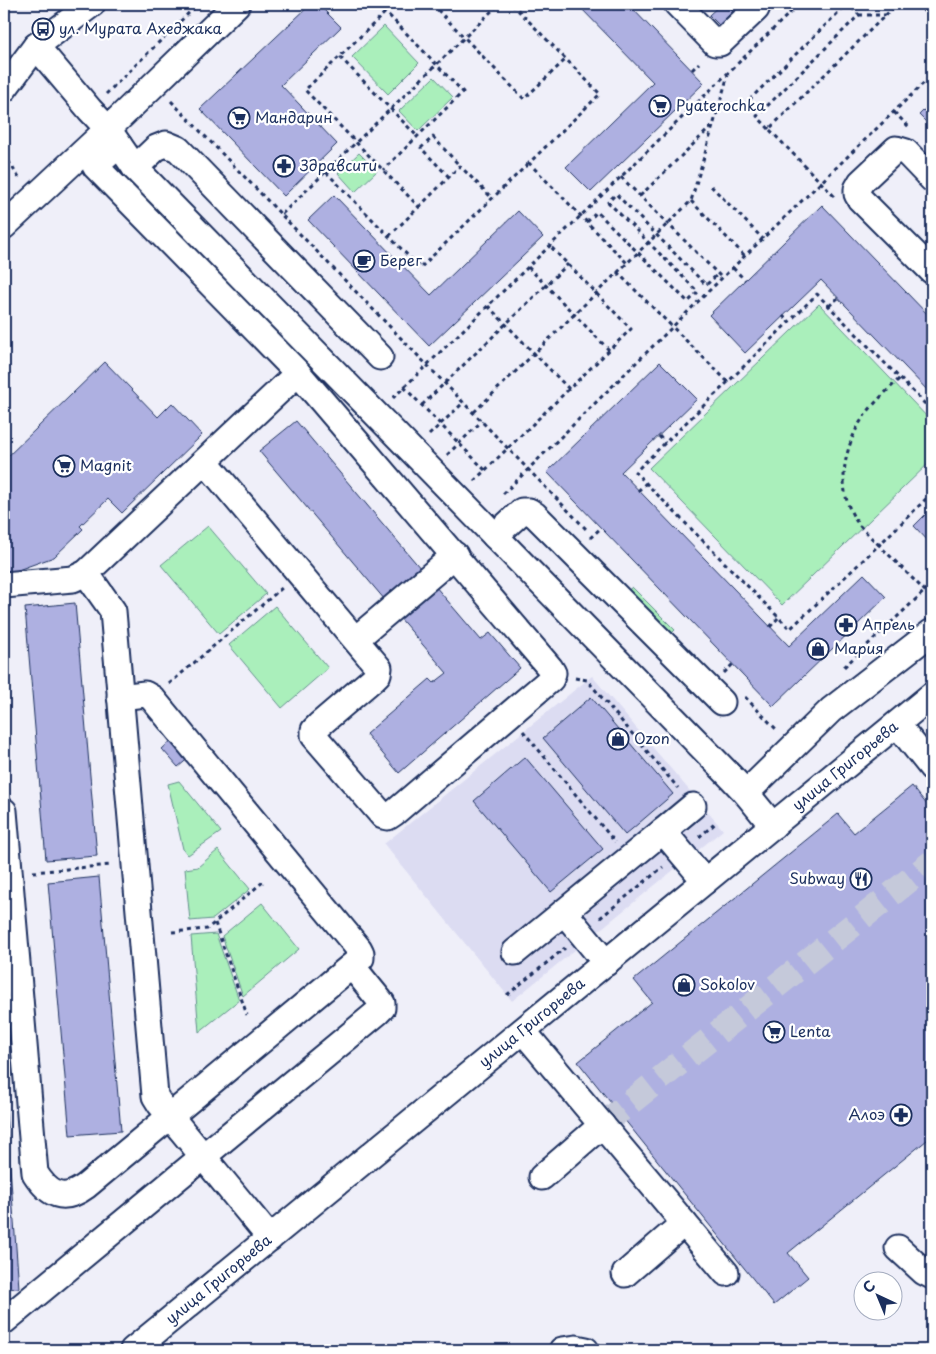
<svg xmlns="http://www.w3.org/2000/svg" width="936" height="1354" viewBox="0 0 936 1354" font-family="'Playpen Sans',sans-serif">
<rect width="100%" height="100%" fill="#efeff9"/>
<filter id="ink" filterUnits="userSpaceOnUse"><feTurbulence type="fractalNoise" baseFrequency=".02" numOctaves="2"/><feDisplacementMap in="SourceGraphic" scale="10" xChannelSelector="R" yChannelSelector="G"/><feConvolveMatrix kernelMatrix="1 2 1 2 8 2 1 2 1" color-interpolation-filters="sRGB"/></filter>
<g filter="url(#ink)">
<!-- built -->
<path fill="#dcdcf2" d="M592,676l131,154 -211,171 -128,-157z"/>
<!-- green -->
<g fill="#aaefbb" stroke="#628f8c">
<path d="M384,26l35,37 -31,31 -36,-37z"/>
<path d="M434,77l19,20 -35,34 -19,-20z"/>
<path d="M359,153l18,18 -22,21 -17,-19z"/>
<path d="M819,304l113,118v38l-150,145 -133,-137z"/>
<path d="M208,526l58,68 -47,40 -58,-69z"/>
<path d="M632,587l43,43 -7,7 -43,-44z"/>
<path d="M275,606l53,62 -46,40 -53,-63z"/>
<path d="M179,781l42,51 -33,23 -5,-6 -15,-65z"/>
<path d="M218,850l32,39 -37,30 -23,2 -5,-52 13,-2z"/>
<path d="M262,903l37,46 -56,47 -21,-60z"/>
<path d="M216,934l23,66 -40,32 -8,-96z"/>
</g>
<!-- building -->
<g fill="#aeb0e1" stroke="#1b2f5e">
<path d="M311,4h7l23,23 -60,58 56,59 -53,52 -84,-87z"/>
<path d="M577,4h51l76,79 -113,109 -25,-25 87,-85z"/>
<path d="M721,4h5l7,7 -14,14 -10,-10z"/>
<path d="M932,102v26l-13,-13z"/>
<path d="M334,195l97,100 87,-84 25,26 -114,109 -121,-126z"/>
<path d="M822,205l110,114v76l-111,-115 -76,73 -36,-38z"/>
<path d="M105,362l53,55 14,-14 30,32 -80,78 -14,-14 -28,27 3,3 -29,28 -50,18v-115z"/>
<path d="M660,362l37,37 -76,73 168,174 75,-72 22,23 -113,109 -226,-234z"/>
<path d="M296,421l125,148 -36,31 -126,-149z"/>
<path d="M932,508v37l-18,-19z"/>
<path d="M435,586l46,54 9,-7 30,35 -121,105 -33,-39 64,-55 4,4 13,-10 -48,-56z"/>
<path d="M75,603l22,253 -51,4 -21,-252z"/>
<path d="M591,697l82,97 -48,41 -82,-97z"/>
<path d="M174,738l16,19 -12,10 -16,-18z"/>
<path d="M525,757l78,92 -52,43 -77,-91z"/>
<path d="M912,786l20,25v325l-144,117 20,24 -34,28 -196,-243 74,-60 -18,-22 204,-166 16,19z"/>
<path d="M99,877l22,254 -51,4 -22,-253z"/>
<path d="M4,1087l15,201 -15,1z"/>
</g>
<g fill="none" stroke-linecap="round" stroke-linejoin="round">
<!-- minor-tunnel -->
<path stroke="#c5c9da" stroke-width="25" stroke-dasharray="25 12" stroke-linecap="butt" d="M602,1125l330,-263"/>
<!-- minor casing -->
<g stroke="#1b2f5e" stroke-width="29">
<g id="minor">
<path d="M677,4l38,39h5l36,-34 2,-5"/>
<path d="M36,46l54,64 18,19 27,39 595,608 16,17 27,33"/>
<path d="M4,89l32,-43 56,-42"/>
<path d="M119,145l-24,21 203,207"/>
<path d="M135,168l21,-20 10,-4 12,5 202,208"/>
<path d="M932,179l-26,-27 -10,-3 -35,33 -4,7v5l3,5 72,72"/>
<path d="M4,226l104,-97 129,-125"/>
<path d="M495,536l27,-25h7l6,4 187,187"/>
<path d="M86,573l27,38 42,485 5,8 110,134"/>
<path d="M4,585l69,-6 13,-6 212,-200 252,295 3,5 -2,6 -157,134 -6,4 -5,-1 -69,-80v-6l5,-5 55,-47 4,-4 1,-6 -174,-207"/>
<path d="M356,639l99,-84"/>
<path d="M897,724l35,44"/>
<path d="M746,793l85,-83 101,-78"/>
<path d="M4,811l31,362c14,22 28,30 51,13l275,-228v-5l-2,-4 -207,-251 -7,-4 -25,3"/>
<path d="M663,831l30,-25"/>
<path d="M564,912l42,51"/>
<path d="M515,952l148,-121 42,50"/>
<path d="M523,1031l203,242"/>
<path d="M542,1177l60,-52"/>
<path d="M898,1248l26,24 8,4"/>
<path d="M625,1274l59,-51"/>
<path d="M4,1321l374,-309 4,-4v-5l-30,-37"/>
<path id="s1" d="M133,1350l799,-655"/>
<path d="M562,1350l14,-2 10,2"/>
</g>
</g>
<!-- path -->
<g stroke="#1b2f5e" stroke-width="3" stroke-dasharray="4 4" stroke-linecap="butt">
<path d="M378,4l85,88 -80,78"/>
<path d="M432,4l92,95 42,-40"/>
<path d="M512,4l88,90 -71,69 98,100"/>
<path d="M795,4l2,2 41,-2"/>
<path d="M917,4l15,15"/>
<path d="M859,15h26"/>
<path d="M340,57l77,79"/>
<path d="M692,70l7,-7"/>
<path d="M106,94l92,-90"/>
<path d="M171,101l415,428"/>
<path d="M719,103l26,1 102,-100"/>
<path d="M894,112l15,15"/>
<path d="M769,129l-12,-13 102,-101 -11,-11"/>
<path d="M4,154l15,24"/>
<path d="M326,172l94,96 109,-105"/>
<path d="M449,177l-28,-29 12,-11 27,29"/>
<path d="M621,177l101,101"/>
<path d="M711,186l52,53"/>
<path d="M640,196l73,-71"/>
<path d="M834,196l-65,-67 128,-125"/>
<path d="M691,201l54,55"/>
<path d="M419,207l41,-41 32,32"/>
<path d="M282,214l217,-210"/>
<path d="M587,222l10,-10 91,90 10,-10 -90,-90 8,-8 90,91 12,-11"/>
<path d="M389,236l30,-29 -114,-117 89,-86"/>
<path d="M528,267l81,83"/>
<path d="M733,268l12,12"/>
<path d="M617,272l111,110 89,-88 115,117"/>
<path d="M488,306l81,83"/>
<path d="M829,306l9,-8"/>
<path d="M783,316l6,6"/>
<path d="M728,382l-93,90 155,157 89,-84c-8,-8 -18,-16 -24,-26 -18,-29 -12,-66 4,-95 10,-17 27,-32 41,-46"/>
<path d="M404,387l81,83"/>
<path d="M393,398l406,-394"/>
<path d="M422,405l146,-141"/>
<path d="M474,412l217,-211 37,-126"/>
<path d="M429,435l35,-33"/>
<path d="M659,436l6,7"/>
<path d="M447,455l35,-34"/>
<path d="M474,481l157,-152 -81,-83"/>
<path d="M638,491l8,-8"/>
<path d="M932,493l-53,52 53,53"/>
<path d="M503,494l219,-216 210,-203"/>
<path d="M590,538l11,-10"/>
<path d="M770,627l9,-10"/>
<path d="M844,667l88,-83"/>
<path d="M724,673l9,-9"/>
<path d="M575,678l12,2 91,108"/>
<path d="M169,684l113,-96"/>
<path d="M745,697l32,33"/>
<path d="M523,731l92,111"/>
<path d="M699,837l18,-15"/>
<path d="M33,872l78,-7"/>
<path d="M600,918l63,-51"/>
<path d="M215,923l32,92"/>
<path d="M172,932l35,-3 57,-48"/>
<path d="M507,995l58,-47"/>
</g>
<!-- minor -->
<use href="#minor" stroke="#fff" stroke-width="25"/>
</g>
</g>
<!-- icons -->
<defs>
<g id="bus-ring" transform="scale(1.125)"><circle r="9.5" fill="#fff" stroke="#1b2f5e" stroke-width="1.5"/><path d="M-5-6H5V4H4V6H2V4H-2V6H-4V4H-5ZM-3.5-4V0h7V-4ZM-3.5 1.2v1.5H-2V1.2ZM2 1.2v1.5H3.5V1.2Z" fill="#1b2f5e"/></g>
<g id="supermarket-ring" transform="scale(1.125)"><circle r="9.5" fill="#fff" stroke="#1b2f5e" stroke-width="1.5"/><path d="M-6-5.5h2.5l.6 2H6L4.5 2H-2.5L-4.4-4H-6ZM-1.5 3.2a1.3 1.3 0 1 0 .1 0ZM3 3.2a1.3 1.3 0 1 0 .1 0Z" fill="#1b2f5e"/></g>
<g id="pharmacy-ring" transform="scale(1.125)"><circle r="9.5" fill="#fff" stroke="#1b2f5e" stroke-width="1.5"/><path d="M-2-6h4v4h4v4h-4v4h-4v-4h-4v-4h4Z" fill="#1b2f5e"/></g>
<g id="cafe-ring" transform="scale(1.125)"><circle r="9.5" fill="#fff" stroke="#1b2f5e" stroke-width="1.5"/><path d="M-5.5-4.5H6V0H3Q3 3.5 0 3.5H-2.5Q-5.5 3.5-5.5 0ZM3-3.2v2h1.7v-2ZM-6 4.5H4V6H-6Z" fill="#1b2f5e"/></g>
<g id="shop-ring" transform="scale(1.125)"><circle r="9.5" fill="#fff" stroke="#1b2f5e" stroke-width="1.5"/><path d="M-5-2.5h2.3a2.7 3.5 0 0 1 5.4 0H5L5.5 6h-11ZM-1.5-2.5h3a1.5 2.3 0 0 0-3 0Z" fill="#1b2f5e"/></g>
<g id="restaurant-ring" transform="scale(1.125)"><circle r="9.5" fill="#fff" stroke="#1b2f5e" stroke-width="1.5"/><path d="M-5-6h1v4h1v-4h1v4h1v-4h1v5L-1.5 .5V6h-2V.5L-5-1ZM5-6V6H3V1.5H1.5Q1.5-4 5-6Z" fill="#1b2f5e"/></g>
</defs>
<g fill-rule="evenodd">
<use href="#bus-ring" x="43" y="29"/>
<use href="#supermarket-ring" x="660" y="106"/>
<use href="#supermarket-ring" x="239" y="118"/>
<use href="#pharmacy-ring" x="284" y="166"/>
<use href="#cafe-ring" x="364" y="261"/>
<use href="#supermarket-ring" x="64" y="466"/>
<use href="#pharmacy-ring" x="846" y="625"/>
<use href="#shop-ring" x="818" y="649"/>
<use href="#shop-ring" x="618" y="739"/>
<use href="#restaurant-ring" x="861" y="879"/>
<use href="#shop-ring" x="684" y="985"/>
<use href="#supermarket-ring" x="774" y="1032"/>
<use href="#pharmacy-ring" x="901" y="1115"/>
</g>
<g text-anchor="middle" stroke-width="4.5" stroke-linejoin="round" paint-order="stroke">
<!-- poi labels -->
<g font-size="15" fill="#1b2f5e" stroke="#fff" text-anchor="start">
<text x="59" y="34">ул. Мурата Ахеджака</text>
<text x="676" y="111">Pyaterochka</text>
<text x="255" y="123">Мандарин</text>
<text x="300" y="171">Здравсити</text>
<text x="380" y="266">Берег</text>
<text x="80" y="471">Magnit</text>
<text x="862" y="630">Апрель</text>
<text x="834" y="654">Мария</text>
<text x="634" y="744">Ozon</text>
<text x="845" y="884" text-anchor="end">Subway</text>
<text x="700" y="990">Sokolov</text>
<text x="790" y="1037">Lenta</text>
<text x="885" y="1120" text-anchor="end">Алоэ</text>
</g>
<!-- street labels -->
<g font-size="15" fill="#1b2f5e" stroke="#fff">
<text dy="5" stroke="none"><textPath href="#s1" startOffset="921">улица Григорьева</textPath></text>
<text dy="5" stroke="none"><textPath href="#s1" startOffset="516">улица Григорьева</textPath></text>
<text dy="5" stroke="none"><textPath href="#s1" startOffset="111">улица Григорьева</textPath></text>
</g>
</g>
<!-- margin -->
<rect width="936" height="1354" fill="none" stroke="#fff" stroke-width="20"/>
<rect x="10" y="10" width="916" height="1334" fill="none" stroke="#1b2f5e" stroke-width="2" filter="url(#ink)"/>
<!-- north arrow -->
<g transform="translate(878 1296) rotate(316)"><circle r="24" fill="#ffffff" stroke="#a4acbf"/>
<path d="M0-4L9 19L0 12L-9 19Z" fill="#1b2f5e"/>
<text y="-8" font-size="14" font-weight="bold" text-anchor="middle" fill="#1b2f5e">С</text>
</g>
</svg>
